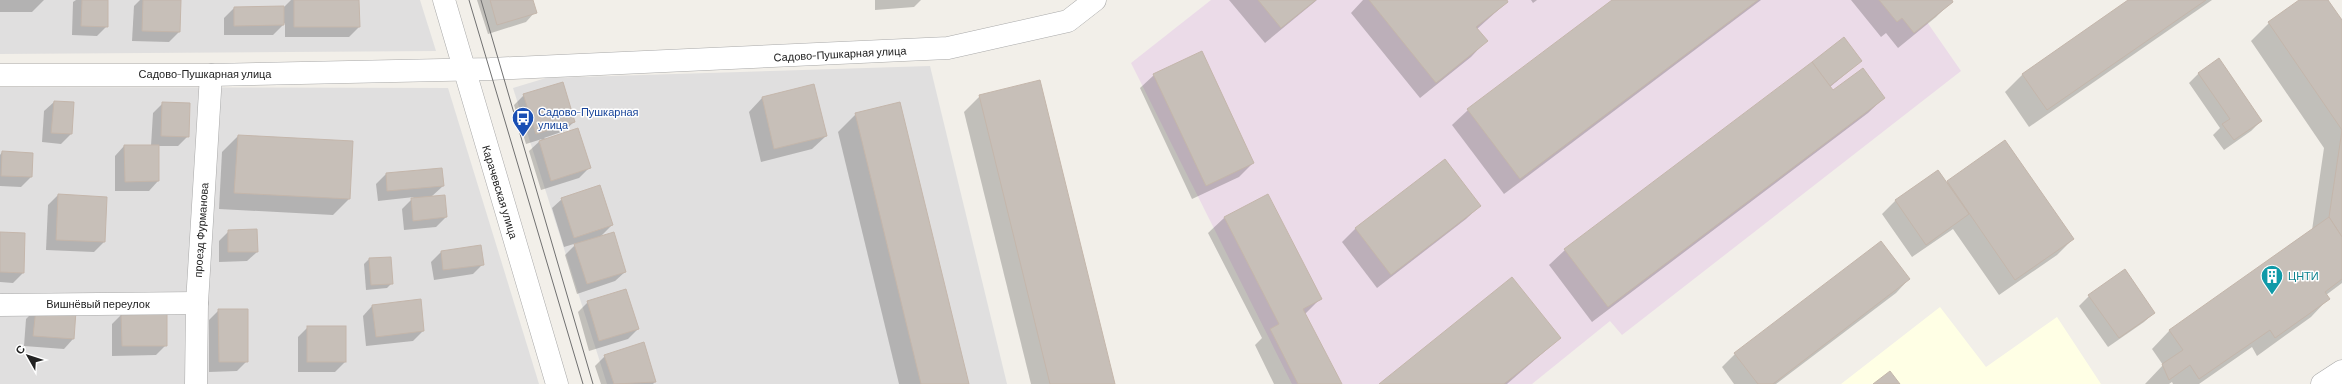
<svg xmlns="http://www.w3.org/2000/svg" width="2342" height="384" viewBox="0 0 2342 384" font-family="Barlow,sans-serif">
<rect width="100%" height="100%" fill="#f2efe9"/>
<!-- residential -->
<g fill="#e0dfdf">
<path d="M0,0h420l16,51 -436,3z"/>
<path d="M930,66l77,318h-400l-94,-296 33,-10z"/>
<path d="M0,87l448,1 91,296h-539z"/>
</g>
<!-- industrial -->
<path fill="#ebdbe8" d="M1211,0h741l1,2 -26,20 34,49 -339,264 -12,-14 -78,63h-240l-161,-321z"/>
<!-- education -->
<path fill="#ffffe5" d="M1940,307l46,60 71,-50 44,67h-260z"/>
<!-- shadow -->
<g fill="#0003">
<path d="M0,0h44l-12,12h-32z"/>
<path d="M76,0h31v26l-10,10 -25,-1 1,-33z"/>
<path d="M140,0h40l-1,32 -10,10 -37,-1 2,-35z"/>
<path d="M291,0h67l1,27 -10,10h-64v-14l-12,12h-49v-17l10,-10 50,-1z"/>
<path d="M477,0h55l3,12 -9,10 -38,12z"/>
<path d="M875,0h46l-7,7 -39,3z"/>
<path d="M1229,0h88l-52,43z"/>
<path d="M1363,0h143l1,2 -30,27 9,12 -15,16 -51,41 -69,-85z"/>
<path d="M1531,0h6l-4,3z"/>
<path d="M1613,0h148l-257,194 -52,-69 16,-15z"/>
<path d="M1851,0h100l1,1 -16,16 -38,31 -12,-15 -5,4z"/>
<path d="M2129,0h83l-183,127 -24,-35 18,-18z"/>
<path d="M2301,0h26l15,22v261l-16,12 2,4 -17,18 -54,39 -5,-9 -53,37h-26l-1,-2 -3,2h-24l18,-19 -11,-16 17,-18 143,-101 12,-82 -73,-107 18,-18z"/>
<path d="M1861,61l-31,26 3,4 51,7 -16,15 -276,209 -43,-57 16,-15z"/>
<path d="M2199,73l62,48 -10,10 -27,19 -11,-15 7,-7 -31,-45z"/>
<path d="M1154,75l99,88 -14,14 -47,22 -52,-111z"/>
<path d="M813,85l13,51 -14,13 -51,13 -12,-50 13,-14z"/>
<path d="M524,95l50,27 -10,9 -20,7 45,30 -10,10 -38,12 -12,-39 13,-12 -16,5 -12,-39z"/>
<path d="M980,96l134,288h-83l-67,-272z"/>
<path d="M54,102l17,32 -10,10 -19,-2 2,-31z"/>
<path d="M163,103l25,33 -10,10h-20v35l-9,10h-34v-35l9,-10h27l2,-33z"/>
<path d="M856,114l112,270h-69l-61,-252z"/>
<path d="M238,136l111,63 -16,16 -114,-6 3,-57z"/>
<path d="M2005,142l68,97 -16,16 -58,40 -46,-66 -41,28 -30,-43 13,-13 43,-30 8,12z"/>
<path d="M2,152l30,2 -1,23 -10,10 -21,-1v-31z"/>
<path d="M386,174l57,12 -12,11 15,20 -10,10 -32,3 -2,-21 12,-12 -36,4 -2,-17z"/>
<path d="M58,195l46,47 -10,10 -48,-2 2,-45z"/>
<path d="M1267,196l53,103 -15,15 36,70h-67l-19,-39 7,-7 -54,-105 16,-15z"/>
<path d="M562,199l50,26 -12,12 25,35 -10,9 -38,13 -12,-39 12,-12 -13,4 -12,-39z"/>
<path d="M1480,206l-14,13 -89,69 -35,-46 14,-14z"/>
<path d="M229,231l28,21 -10,9 -28,1v-21z"/>
<path d="M0,233l23,40 -10,10 -13,-1z"/>
<path d="M480,246l3,18 -10,10 -39,6 -3,-18 10,-10z"/>
<path d="M390,258l2,25 -5,5 -21,2 -2,-26 5,-5z"/>
<path d="M1909,279l-13,14 -120,91h-42l-12,-17 13,-13z"/>
<path d="M2089,296l65,17 -10,9 -36,25 -29,-41z"/>
<path d="M588,302l50,27 -10,10 -39,12 -11,-39z"/>
<path d="M372,306l51,25 -10,10 -47,5 -3,-30z"/>
<path d="M36,309l37,30 -9,10 -40,-3 2,-27z"/>
<path d="M219,310l28,51 -10,10 -28,1v-52z"/>
<path d="M122,314l44,31 -10,10 -44,1v-32z"/>
<path d="M308,327l37,35 -10,10h-37v-35z"/>
<path d="M1560,338l-53,46h-126z"/>
<path d="M643,343l12,39 -2,2h-52l-6,-18 10,-10z"/>
</g>
<!-- building -->
<g fill="#c7bfb8" stroke="#c4b6ab">
<path d="M82,0h26v27l-27,-1z"/>
<path d="M143,0h38l-1,32 -38,-1z"/>
<path d="M294,0h65l1,27h-66z"/>
<path d="M490,0h43l4,13 -40,12z"/>
<path d="M1258,0h58l-35,28z"/>
<path d="M1369,0h138l1,2 -32,25 12,14 -52,42z"/>
<path d="M1612,0h146l-238,179 -53,-70z"/>
<path d="M1879,0h73l1,2 -39,31 -12,-15 -5,4z"/>
<path d="M2128,0h78l-159,110 -25,-36z"/>
<path d="M2299,0h29l14,20v217l-13,-20 13,-87 -74,-108z"/>
<path d="M284,6v19l-50,1v-19z"/>
<path d="M1844,37l18,24 -32,25 -18,-24z"/>
<path d="M1202,51l52,112 -48,23 -53,-112z"/>
<path d="M2219,58l43,63 -28,19 -12,-16 8,-5 -32,-46z"/>
<path d="M1812,62l21,28 30,-22 22,30 -277,209 -44,-58z"/>
<path d="M1040,80l75,304h-65l-71,-289z"/>
<path d="M563,82l12,40 -39,12 -13,-40z"/>
<path d="M814,84l13,52 -53,13 -12,-52z"/>
<path d="M54,101l20,1 -2,32 -21,-1z"/>
<path d="M162,102l28,1 -1,34 -28,-1z"/>
<path d="M900,102l69,282h-48l-66,-271z"/>
<path d="M578,128l13,40 -40,13 -12,-40z"/>
<path d="M238,135l115,6 -3,58 -116,-6z"/>
<path d="M2005,140l69,99 -59,41 -68,-99z"/>
<path d="M124,145h35v36l-34,1z"/>
<path d="M2,151l31,2 -1,24 -31,-1z"/>
<path d="M1445,159l36,47 -90,69 -36,-47z"/>
<path d="M442,168l2,18 -57,5 -1,-18z"/>
<path d="M1938,170l31,44 -43,31 -31,-45z"/>
<path d="M600,185l13,40 -39,13 -13,-40z"/>
<path d="M58,194l49,3 -2,45 -49,-2z"/>
<path d="M1268,194l54,105 -19,10 39,75h-44l-28,-55 9,-5 -55,-107z"/>
<path d="M445,195l2,22 -34,4 -2,-23z"/>
<path d="M2329,217l13,20v42l-17,13 5,7 -55,39 -5,-8 -71,49 -9,-14 -21,15 -7,-16 21,-14 -14,-20z"/>
<path d="M257,229l1,23h-30v-22z"/>
<path d="M0,232l25,1 -1,40 -24,-1z"/>
<path d="M614,232l12,40 -39,12 -13,-40z"/>
<path d="M1881,241l29,38 -137,105h-15l-24,-31z"/>
<path d="M481,245l3,20 -41,5 -2,-19z"/>
<path d="M391,257l2,27 -22,1 -2,-27z"/>
<path d="M2125,269l30,44 -36,25 -31,-43z"/>
<path d="M1512,277l49,61 -57,46h-125z"/>
<path d="M626,289l13,40 -40,12 -12,-40z"/>
<path d="M421,299l3,32 -48,6 -4,-32z"/>
<path d="M36,308l40,3 -2,28 -41,-3z"/>
<path d="M218,309h30v53h-29z"/>
<path d="M167,312v34h-45l-1,-33z"/>
<rect x="307" y="326" width="39" height="36"/>
<path d="M644,342l12,40 -42,2 -10,-29z"/>
<path d="M1890,371l10,13h-27z"/>
</g>
<g fill="none" stroke-linecap="round" stroke-linejoin="round">
<!-- minor casing -->
<g stroke="#a9a9a9" stroke-width="23">
<g id="minor">
<path d="M444,0l113,384"/>
<path d="M0,75h211l279,-6 458,-21 120,-27 27,-21"/>
<path d="M0,305l197,-2"/>
<path d="M196,384l1,-81 14,-228"/>
<path d="M2322,384l20,-13"/>
</g>
</g>
<!-- minor -->
<use href="#minor" stroke="#fff" stroke-width="22"/>
<!-- tram -->
<g stroke="#707070" stroke-width="1">
<path d="M469,0l114,384"/>
<path d="M481,0l112,384"/>
</g>
</g>
<!-- icons -->
<defs>
<g id="bus-pin" transform="scale(1.15)"><path d="M0 17L-7.5 6A9.5 9.5 0 1 1 7.5 6Z" fill="#1a4fb4" stroke="#fff"/><path d="M-5-6H5V4H4V6H2V4H-2V6H-4V4H-5ZM-3.5-4V0h7V-4ZM-3.5 1.2v1.5H-2V1.2ZM2 1.2v1.5H3.5V1.2Z" fill="#fff"/></g>
<g id="building-pin" transform="scale(1.15)"><path d="M0 17L-7.5 6A9.5 9.5 0 1 1 7.5 6Z" fill="#0f9aa8" stroke="#fff"/><path d="M-4-6H4V6H1V3H-1V6H-4ZM-2.5-4.3h1.7v1.8h-1.7ZM.8-4.3h1.7v1.8H.8ZM-2.5-1h1.7V.8h-1.7ZM.8-1h1.7V.8H.8Z" fill="#fff"/></g>
</defs>
<g fill-rule="evenodd">
<use href="#bus-pin" x="523" y="118"/>
<use href="#building-pin" x="2272" y="276"/>
</g>
<g text-anchor="middle" stroke-width="3" stroke-linejoin="round" paint-order="stroke">
<!-- street labels -->
<g font-size="11" fill="#222" stroke="#fff">
<text transform="translate(840 54) rotate(-3)" y="4">Садово-Пушкарная улица</text>
<text x="205" y="78">Садово-Пушкарная улица</text>
<text transform="translate(500 192) rotate(73)" y="4">Карачевская улица</text>
<text transform="translate(201 230) rotate(-86)" y="4">проезд Фурманова</text>
<text x="98" y="308">Вишнёвый переулок</text>
</g>
<!-- transit labels -->
<g font-size="11" fill="#164399" stroke="#fff" text-anchor="start">
<text x="538" y="116">Садово-Пушкарная<tspan x="538" dy="13">улица</tspan></text>
</g>
<!-- culture labels -->
<g font-size="11" fill="#0d838f" stroke="#fff" text-anchor="start">
<text x="2288" y="280">ЦНТИ</text>
</g>
</g>
<!-- north arrow -->
<g transform="translate(28 356) rotate(309)" stroke="#ffffff" stroke-width="3" paint-order="stroke">
<path d="M0-3L7 15L0 10L-7 15Z" fill="#222222"/>
<text y="-6" font-size="11" font-weight="bold" text-anchor="middle" fill="#222222">С</text>
</g>
</svg>
